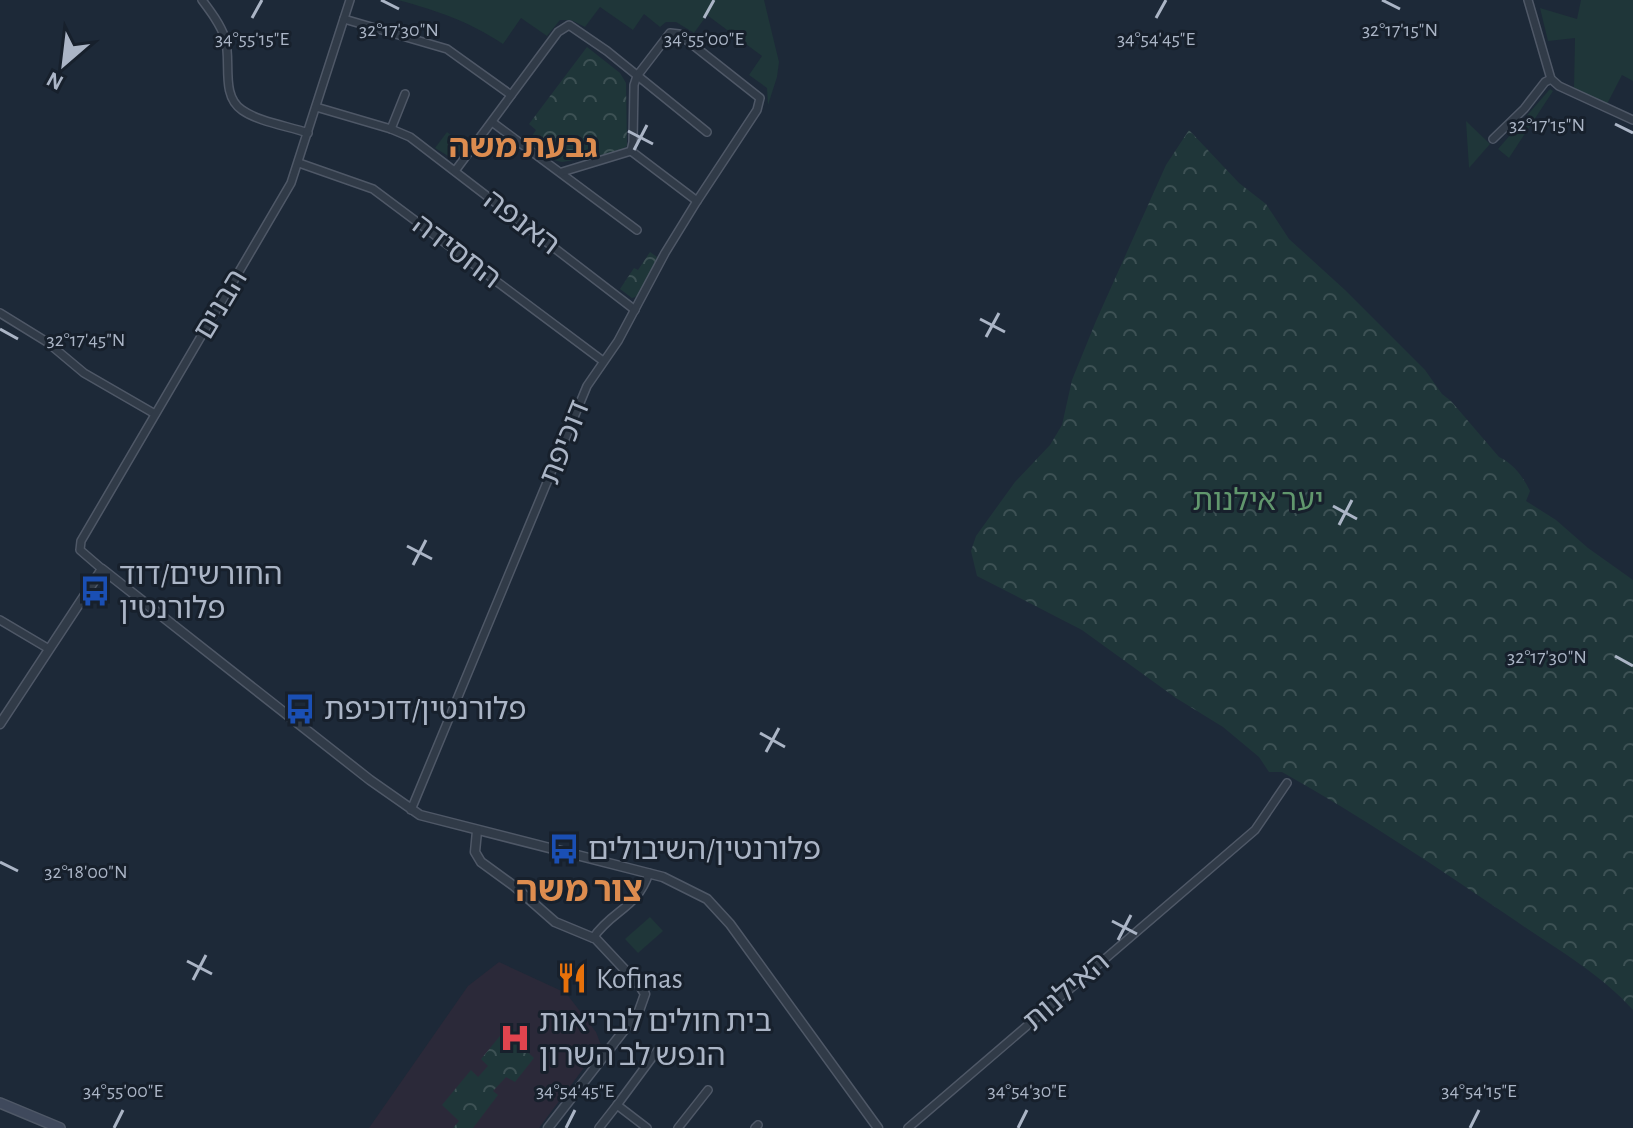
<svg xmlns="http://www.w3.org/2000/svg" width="1633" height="1128" viewBox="0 0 1633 1128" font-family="'Alegreya Sans','Noto Sans Hebrew',sans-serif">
<defs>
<pattern id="forest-crowns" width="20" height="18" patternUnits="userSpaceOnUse" patternTransform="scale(2)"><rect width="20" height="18" fill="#1f3639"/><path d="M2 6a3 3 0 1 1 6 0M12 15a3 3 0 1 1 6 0" fill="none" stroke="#3d5154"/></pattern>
</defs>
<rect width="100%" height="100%" fill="#1d2938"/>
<!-- medical -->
<path fill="#2b2939" d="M499,962l67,31 30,39 5,13 -62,83h-170l99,-142z"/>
<!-- green -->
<g fill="#1f3639">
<path d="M398,0h366l15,62 -2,15 -9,28 -1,-17 -18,-13 13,-19 -55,-41 -13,18 -18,-11h-10l-6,5 -16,-13 -11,16 -33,-23 -15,20 -14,-7h-11l-13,16 -26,-18 -18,26c-35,-23 -65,-33 -105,-44z"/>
<path d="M1581,0h52v81l-11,-6 -15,29 -33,-16 1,-50 -27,3 -8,-33 37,11z"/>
<path d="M1550,89l3,2 -44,67 -11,-9z"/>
<path d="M1466,121l24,23 -21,24z"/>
<path d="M447,132l18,13 -12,14 -18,-11z"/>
<path d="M650,917l13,14 -25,22 -13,-14z"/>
</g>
<!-- forest -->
<g fill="url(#forest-crowns)">
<path d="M587,47l33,26 6,10 1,63 -11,7 -54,9 -8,-2 -26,-18 8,-12 -7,-6z"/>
<path d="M1189,130l50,53 27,21 23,35 56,51 80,80 17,24 9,7 48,56c15,7 24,20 31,34l-4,10 30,19 32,28 45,32v430c-33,-37 -77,-61 -117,-89 -77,-52 -153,-104 -234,-149h-13l-10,-15 -36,-30 -47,-29 -94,-68 -105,-54 -6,-25 5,-15 39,-54 35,-37 12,-20 10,-45 24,-59 70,-156z"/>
<path d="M650,252l7,5 -1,3 -18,36 -6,2 -12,-9 14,-21 4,2z"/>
<path d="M509,1025l12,11 1,11 12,11 -19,24 -9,-5 -13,14 5,4 -25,33h-20l6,-7 -17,-16 29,-35 7,7 10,-11 -7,-7z"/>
</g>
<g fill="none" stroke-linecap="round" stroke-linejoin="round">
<!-- minor casing -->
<g stroke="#4f5867" stroke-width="10">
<g id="minor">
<path d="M202,0c9,12 18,24 23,38 7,23 -5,57 17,72 17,12 46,16 66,23"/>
<path d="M1528,0l23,79 8,7 74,34"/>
<path d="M344,19l103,30 64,46"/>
<path d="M316,107l75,22 19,8 225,173"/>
<path d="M492,122l145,108"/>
<path d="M391,129l14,-35"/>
<path d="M1493,139l31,-30 21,-27 6,-3"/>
<path d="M631,151l66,50"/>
<path d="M299,163l74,26 230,172"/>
<path d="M455,171l103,-139 11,-7 38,26 100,81"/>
<path d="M562,172l69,-21"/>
<path d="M0,313l47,29 37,31 71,41"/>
<path d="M102,569l-22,-19 1,-9 210,-358 59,-183"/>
<path d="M0,620l49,29"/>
<path d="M411,810l176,-424 31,-45 47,-88 32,-52 60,-91 3,-12 -81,-64 -9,-1 -33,43 -3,9 -1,57 -2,9"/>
<path d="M593,938c20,-29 44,-29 56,-65"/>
<path d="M617,1105l40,-54"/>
<path d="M599,1128l18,-23 30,23"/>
<path d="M678,1128l30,-38"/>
<path d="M755,1128l3,-3"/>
<path d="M908,1128l347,-298 32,-47"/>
</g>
</g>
<!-- tertiary casing -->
<g stroke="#4f5867" stroke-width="11">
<g id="tertiary">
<path d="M0,724l102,-155 268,211 50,35 243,62 44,22 23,25 148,204"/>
<path d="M477,831l-2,21 6,10 33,24 41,36 41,17 44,47 5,8 -6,17 -91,117"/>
</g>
</g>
<!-- secondary casing -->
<g stroke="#4f5867" stroke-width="12">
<path id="secondary" d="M0,1103l60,25"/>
</g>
<!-- minor -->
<use href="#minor" stroke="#313b48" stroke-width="7"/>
<!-- tertiary -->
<use href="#tertiary" stroke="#313b48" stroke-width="8"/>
<!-- secondary -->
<use href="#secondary" stroke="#3f495c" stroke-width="9"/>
</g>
<!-- ticks -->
<path fill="none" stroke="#abb5c6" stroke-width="3" d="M381,0l18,9M1382,0l18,9M252,18l10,-18M704,18l10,-18M1156,18l10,-18M1615,124l18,9M628,131l25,13M634,150l13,-25M980,319l25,13M0,329l18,10M986,337l13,-24M1333,506l24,13M1339,525l13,-25M407,546l25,13M413,565l13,-25M1615,656l18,10M760,733l25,14M766,752l13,-24M0,862l18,9M1112,921l25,13M1118,940l13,-25M187,961l25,13M193,980l13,-25M114,1128l9,-18M566,1128l9,-18M1018,1128l9,-18M1470,1128l9,-18"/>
<!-- icons -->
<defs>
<g id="bus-bare" transform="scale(2.4)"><path d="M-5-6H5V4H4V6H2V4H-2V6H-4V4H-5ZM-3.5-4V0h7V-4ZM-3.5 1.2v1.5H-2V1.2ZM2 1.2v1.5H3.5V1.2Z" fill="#1a4fb4" stroke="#17202c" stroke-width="2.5" paint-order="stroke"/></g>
<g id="restaurant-bare" transform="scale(2.4)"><path d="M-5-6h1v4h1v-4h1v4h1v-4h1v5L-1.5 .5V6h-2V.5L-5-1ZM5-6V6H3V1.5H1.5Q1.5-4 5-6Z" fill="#e8710a" stroke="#17202c" stroke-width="2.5" paint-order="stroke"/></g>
<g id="hospital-bare" transform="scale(2.4)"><path d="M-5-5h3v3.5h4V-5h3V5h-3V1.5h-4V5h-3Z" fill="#e0444e" stroke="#17202c" stroke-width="2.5" paint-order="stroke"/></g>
</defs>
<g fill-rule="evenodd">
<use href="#bus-bare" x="95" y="591"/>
<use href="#bus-bare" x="300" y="709"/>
<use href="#bus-bare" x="564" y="849"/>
<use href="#restaurant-bare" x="572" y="978"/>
<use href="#hospital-bare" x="515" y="1038"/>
</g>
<g text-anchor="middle" stroke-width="6" stroke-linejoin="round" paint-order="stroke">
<!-- street labels -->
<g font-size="30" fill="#abb5c6" stroke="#17202c">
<text transform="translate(522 222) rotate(37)" y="10">האנפה</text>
<text transform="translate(457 251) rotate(37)" y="10">החסידה</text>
<text transform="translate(220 304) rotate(-59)" y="10">הבנים</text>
<text transform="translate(564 442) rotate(-68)" y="10">דוכיפת</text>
<text transform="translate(1066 991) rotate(-41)" y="10">האילנות</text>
</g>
<!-- park labels -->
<g font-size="30" fill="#61976d" stroke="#17202c">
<text x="1258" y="510">יער אילנות</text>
</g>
<!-- poi labels -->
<g font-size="30" fill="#abb5c6" stroke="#17202c" text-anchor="start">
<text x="119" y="584">החורשים/דוד<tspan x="119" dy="34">פלורנטין</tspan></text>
<text x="324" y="719">פלורנטין/דוכיפת</text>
<text x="588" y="859">פלורנטין/השיבולים</text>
<text x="596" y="988">Kofinas</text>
<text x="539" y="1031">בית חולים לבריאות<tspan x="539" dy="34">הנפש לב השרון</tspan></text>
</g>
<!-- neighbourhood labels -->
<g font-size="32" font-weight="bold" fill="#dd8c4f" stroke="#17202c">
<text x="523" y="157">גבעת משה</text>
</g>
<!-- quarter labels -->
<g font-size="34" font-weight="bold" fill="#dd8c4f" stroke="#17202c">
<text x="579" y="901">צור משה</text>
</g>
</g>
<g font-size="20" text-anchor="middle" fill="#abb5c6" stroke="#17202c" stroke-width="6" stroke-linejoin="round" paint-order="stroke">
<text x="399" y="36">32°17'30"N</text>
<text x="1400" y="36">32°17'15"N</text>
<text x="252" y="45">34°55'15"E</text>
<text x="704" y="45">34°55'00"E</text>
<text x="1156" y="45">34°54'45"E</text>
<text x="1547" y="131">32°17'15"N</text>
<text x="86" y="346">32°17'45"N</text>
<text x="1547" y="663">32°17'30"N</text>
<text x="86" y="878">32°18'00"N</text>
<text x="123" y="1097">34°55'00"E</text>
<text x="575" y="1097">34°54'45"E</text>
<text x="1027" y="1097">34°54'30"E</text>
<text x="1479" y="1097">34°54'15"E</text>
</g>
<!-- north arrow -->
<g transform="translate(64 64) rotate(208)" stroke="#17202c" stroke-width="6" paint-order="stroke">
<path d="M0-6L14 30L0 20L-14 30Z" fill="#abb5c6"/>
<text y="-12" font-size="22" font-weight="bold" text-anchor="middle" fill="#abb5c6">N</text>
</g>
</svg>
